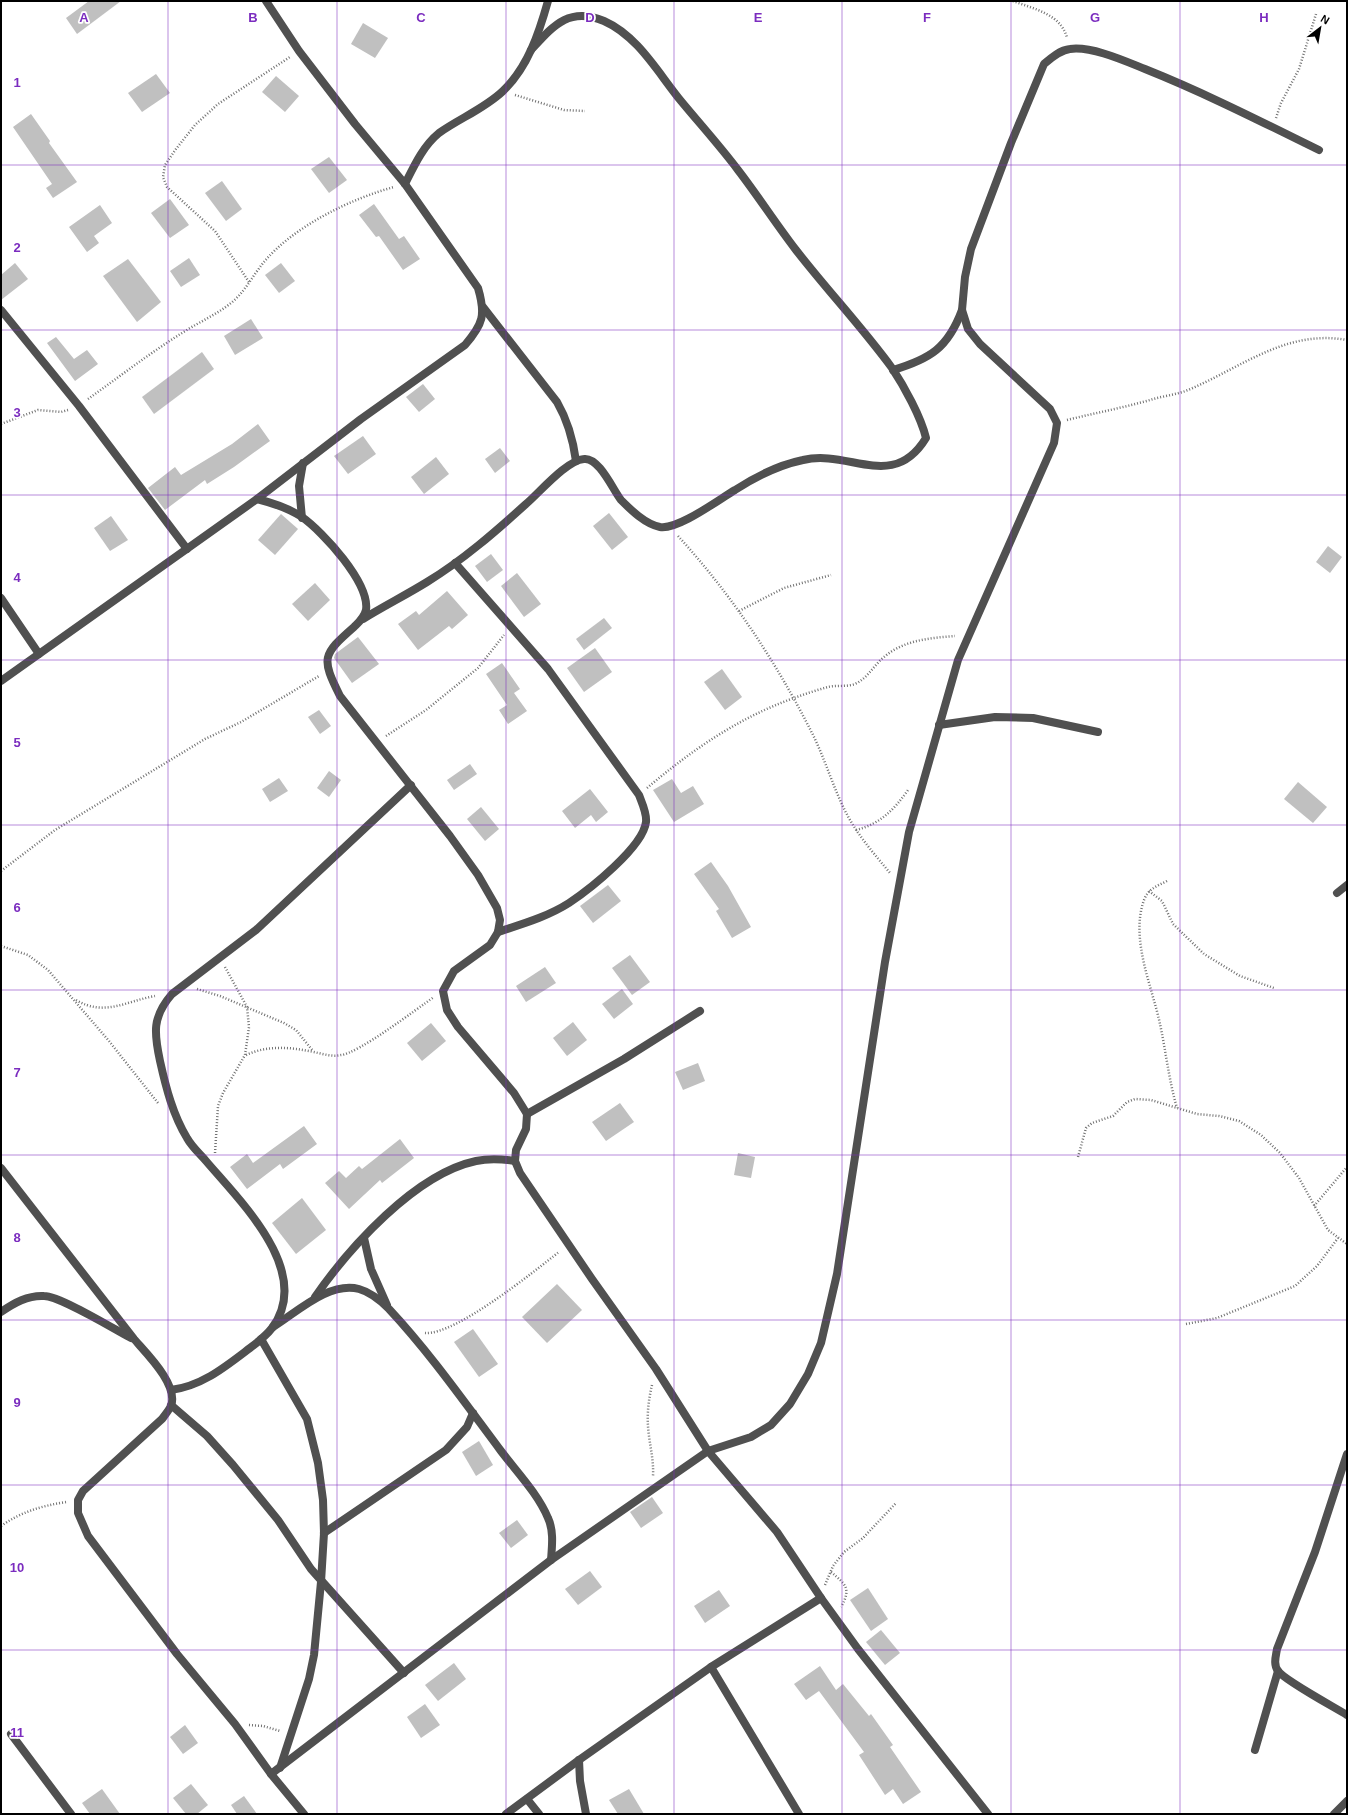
<svg xmlns="http://www.w3.org/2000/svg" width="1348" height="1815" viewBox="0 0 1348 1815" font-family="Arial,sans-serif">
<rect width="100%" height="100%" fill="#fff"/>
<!-- building -->
<g fill="#c0c0c0">
<path d="M89,1h32l-44,33 -11,-16z"/>
<path d="M363,23l25,15 -13,20 -24,-14z"/>
<path d="M156,74l14,19 -28,19 -14,-19z"/>
<path d="M276,76l23,20 -14,16 -23,-20z"/>
<path d="M31,114l19,27 -1,2 28,39 -24,16 -7,-10 6,-4 -39,-57z"/>
<path d="M329,157l18,23 -18,13 -18,-24z"/>
<path d="M222,181l20,28 -16,12 -21,-28z"/>
<path d="M170,199l19,26 -19,13 -19,-25z"/>
<path d="M374,204l25,35 5,-3 16,23 -17,11 -24,-34 -3,1 -17,-22z"/>
<path d="M100,205l12,18 -18,13 5,7 -12,9 -18,-25z"/>
<path d="M189,258l11,17 -19,12 -11,-16z"/>
<path d="M128,259l33,43 -24,20 -34,-46z"/>
<path d="M15,263l13,16 -27,21v-25z"/>
<path d="M281,263l14,18 -16,12 -14,-18z"/>
<path d="M251,319l12,19 -28,17 -11,-19z"/>
<path d="M56,337l18,22 13,-9 11,14 -23,17 -28,-38z"/>
<path d="M202,352l12,17 -60,45 -12,-17z"/>
<path d="M423,384l12,15 -16,13 -13,-15z"/>
<path d="M258,424l12,17 -36,26 -27,17 -2,-4 -40,30 -17,-22 27,-21 6,8 51,-31z"/>
<path d="M363,436l13,18 -28,20 -14,-18z"/>
<path d="M500,448l10,13 -15,12 -10,-14z"/>
<path d="M436,457l13,17 -25,20 -13,-17z"/>
<path d="M609,513l19,24 -16,13 -19,-24z"/>
<path d="M281,514l17,15 -23,26 -17,-15z"/>
<path d="M111,516l17,24 -18,11 -16,-23z"/>
<path d="M1328,546l14,11 -12,16 -14,-11z"/>
<path d="M491,554l12,16 -16,12 -12,-16z"/>
<path d="M517,573l24,31 -17,13 -23,-31z"/>
<path d="M315,583l15,17 -22,21 -16,-17z"/>
<path d="M447,591l21,24 -16,14 -3,-3 -31,24 -20,-26 18,-13 3,4z"/>
<path d="M604,618l8,10 -28,22 -8,-11z"/>
<path d="M358,637l21,27 -27,19 -18,-25 1,-4z"/>
<path d="M595,648l17,24 -28,20 -17,-24z"/>
<path d="M502,663l18,26 -6,4 13,18 -19,13 -9,-14 8,-5 -21,-31z"/>
<path d="M722,669l20,28 -17,13 -21,-28z"/>
<path d="M319,710l12,16 -11,8 -12,-17z"/>
<path d="M470,764l7,10 -23,16 -7,-10z"/>
<path d="M329,771l12,9 -12,17 -12,-9z"/>
<path d="M279,778l9,13 -18,11 -8,-13z"/>
<path d="M672,779l9,14 12,-7 11,18 -30,18 -21,-32z"/>
<path d="M1298,782l29,25 -14,16 -29,-24z"/>
<path d="M590,789l18,23 -12,10 -5,-7 -16,13 -13,-17z"/>
<path d="M481,807l18,22 -14,12 -18,-22z"/>
<path d="M711,862l17,24 23,41 -19,11 -16,-27 3,-2 -25,-35z"/>
<path d="M608,885l13,16 -28,22 -13,-17z"/>
<path d="M630,955l20,27 -18,13 -20,-27z"/>
<path d="M545,967l11,16 -30,19 -10,-16z"/>
<path d="M622,989l11,15 -19,15 -12,-15z"/>
<path d="M573,1022l14,18 -20,16 -14,-18z"/>
<path d="M431,1023l15,18 -24,20 -15,-18z"/>
<path d="M698,1063l7,18 -22,9 -8,-18z"/>
<path d="M620,1103l14,19 -28,19 -14,-19z"/>
<path d="M304,1126l13,18 -34,25 -3,-5 -33,25 -17,-22 17,-13 6,9z"/>
<path d="M400,1139l14,19 -32,25 -2,-3 -31,29 -24,-26 14,-12 7,7 13,-12 3,3z"/>
<path d="M738,1153l17,4 -4,21 -17,-3z"/>
<path d="M302,1198l24,32 -30,24 -24,-31z"/>
<path d="M557,1284l25,26 -35,33 -25,-26z"/>
<path d="M473,1329l25,35 -19,13 -25,-35z"/>
<path d="M479,1441l14,24 -17,11 -14,-24z"/>
<path d="M652,1497l11,16 -22,15 -11,-16z"/>
<path d="M517,1520l11,15 -17,13 -12,-15z"/>
<path d="M590,1571l12,16 -24,18 -13,-16z"/>
<path d="M868,1588l20,31 -17,12 -21,-31z"/>
<path d="M719,1590l11,16 -25,17 -11,-17z"/>
<path d="M881,1630l19,23 -15,12 -19,-23z"/>
<path d="M454,1663l12,16 -28,22 -13,-16z"/>
<path d="M820,1666l16,24 7,-6 26,32 2,-2 22,31 -3,2 31,45 -18,12 -10,-15 -8,6 -26,-40 5,-3 -45,-61 -13,9 -12,-16z"/>
<path d="M425,1704l15,21 -19,13 -14,-21z"/>
<path d="M185,1725l13,18 -15,11 -13,-17z"/>
<path d="M191,1784l17,21 -11,9h-11l-13,-16z"/>
<path d="M102,1789l18,25h-30l-8,-11z"/>
<path d="M629,1789l15,25h-26l-9,-14z"/>
<path d="M244,1796l13,18h-20l-6,-9z"/>
</g>
<g fill="none" stroke-linecap="round" stroke-linejoin="round">
<!-- path -->
<g stroke="#727272" stroke-width="2.5" stroke-dasharray="1 2" stroke-linecap="butt">
<path d="M1013,1c21,8 48,13 54,37"/>
<path d="M515,95l49,15 21,1"/>
<path d="M1276,118l5,-15 18,-34 17,-55"/>
<path d="M249,282l-34,-51 -48,-44 -4,-10 2,-12 11,-16 19,-24 23,-21 72,-47"/>
<path d="M88,399c31,-22 62,-46 94,-66 17,-11 34,-18 49,-30 14,-11 22,-28 33,-41 29,-35 86,-63 130,-75"/>
<path d="M1067,420c28,-7 55,-12 83,-20 12,-4 26,-5 38,-10 53,-22 98,-61 159,-50"/>
<path d="M1,424l37,-14 23,2 7,-2"/>
<path d="M678,536c53,58 97,124 133,195 15,29 23,61 39,89 11,19 26,36 40,53"/>
<path d="M739,611l45,-23 47,-13"/>
<path d="M386,736l40,-26 52,-42 26,-33"/>
<path d="M647,788c45,-38 91,-70 147,-90 11,-4 23,-8 34,-11 9,-2 19,0 27,-3 13,-6 19,-19 29,-27 20,-17 46,-19 71,-21"/>
<path d="M856,830c24,-6 38,-20 52,-40"/>
<path d="M1,871l54,-41 150,-91 36,-17 78,-46"/>
<path d="M1167,881c-10,5 -19,8 -23,19 -14,39 8,86 16,124 6,28 9,57 17,84"/>
<path d="M1149,891l13,10 11,23 31,30 36,22 34,12"/>
<path d="M1,946l27,9 20,15 61,71 49,62"/>
<path d="M197,989l23,7 64,27 12,7 17,21"/>
<path d="M76,1000c29,17 50,1 79,-4"/>
<path d="M246,1055c22,-10 44,-8 68,-3 9,2 18,5 27,3 18,-2 74,-45 93,-58"/>
<path d="M215,1153l3,-47 5,-13 22,-38 4,-28 -2,-20 -22,-40"/>
<path d="M1078,1157l8,-29 6,-5 21,-7 14,-14 8,-3 16,1 46,14 22,2 20,5 22,14 19,18 19,25 29,52 19,14"/>
<path d="M1314,1206l33,-39"/>
<path d="M1186,1324l31,-6 78,-32 22,-20 21,-28"/>
<path d="M425,1333c31,2 108,-61 134,-81"/>
<path d="M652,1385c-3,13 -5,27 -4,41 1,17 6,33 5,50"/>
<path d="M1,1526c20,-14 40,-20 65,-24"/>
<path d="M831,1572c14,12 21,16 10,35"/>
<path d="M825,1585l8,-19 11,-14 19,-14 33,-35"/>
<path d="M249,1725l14,1 17,5"/>
</g>
<!-- street -->
<g stroke="#505050" stroke-width="8">
<path d="M405,184c9,-18 18,-38 34,-51 21,-15 45,-24 64,-42 25,-24 36,-58 45,-90"/>
<path d="M483,307l74,95c11,19 16,37 19,59"/>
<path d="M1,310l78,96 108,143"/>
<path d="M893,370c37,-11 55,-22 69,-60"/>
<path d="M257,499c16,4 31,9 45,18 21,15 68,66 64,93 -2,8 -7,12 -12,17 -32,28 -33,31 -14,69l110,140 28,39 19,33 3,12 -2,12 -8,13 -36,26 -11,20 4,19 11,17 56,66 13,21 -1,15 -10,21 -1,11 5,12 72,106 64,90 52,82 69,81 44,66 37,51 130,165"/>
<path d="M302,518l-3,-32 4,-23"/>
<path d="M455,563l93,106 91,126c3,8 8,18 7,27 -3,25 -56,67 -77,81 -22,14 -47,21 -71,29"/>
<path d="M1,598l38,56"/>
<path d="M363,619c21,-13 43,-24 64,-37 36,-22 68,-50 99,-78 13,-11 41,-44 58,-45 15,-2 29,31 37,41 10,10 24,24 39,27 18,3 58,-27 75,-37 20,-13 44,-25 68,-30 47,-11 90,32 123,-22 -5,-21 -22,-52 -34,-70 -30,-41 -65,-78 -96,-118 -20,-26 -38,-54 -58,-80 -18,-24 -38,-46 -57,-69 -23,-28 -43,-65 -77,-80 -35,-15 -51,5 -73,29"/>
<path d="M1,681l256,-182 104,-80 104,-74c18,-21 21,-30 13,-57l-73,-104 -50,-60 -56,-73 -33,-50"/>
<path d="M939,725l56,-8 38,1 65,14"/>
<path d="M1337,893l10,-8"/>
<path d="M527,1114l97,-55 76,-48"/>
<path d="M1,1168l133,171c12,14 45,46 37,67 -2,4 -6,9 -9,13l-79,72 -5,9v13l10,23 89,118 58,70 36,50 33,40"/>
<path d="M364,1238l7,31 16,36"/>
<path d="M315,1297c34,-49 100,-123 161,-136 14,-3 26,-2 39,0"/>
<path d="M1,1312c13,-9 27,-17 43,-16 16,0 70,33 87,42"/>
<path d="M273,1327c23,-14 56,-46 86,-38 11,3 22,12 30,20 41,44 76,94 112,142 16,21 37,43 47,67 6,13 4,28 3,42"/>
<path d="M261,1339l46,80 11,44 5,37 1,33 -3,49 -7,73 -5,24 -29,89"/>
<path d="M171,1390c31,-4 54,-23 79,-42 8,-6 16,-12 22,-20 42,-56 -32,-127 -66,-167 -6,-7 -14,-14 -19,-23 -14,-23 -21,-50 -27,-77 -6,-28 -8,-44 12,-67l84,-64 155,-145"/>
<path d="M171,1405l36,31 26,29 45,55 33,49 93,104"/>
<path d="M1347,1454l-32,98 -38,97c-1,7 -4,15 1,22 6,9 56,36 69,44"/>
<path d="M324,1533l122,-83 21,-23 6,-14"/>
<path d="M711,1667l88,147"/>
<path d="M11,1734l60,80"/>
<path d="M1255,1750l23,-79"/>
<path d="M579,1760l1,21 6,33"/>
<path d="M271,1774l280,-214 157,-109 43,-14 20,-12 19,-21 18,-30 13,-31 16,-69 48,-312 24,-130 49,-172 96,-217 3,-20 -7,-14 -70,-65 -12,-15 -6,-19 3,-33 6,-28 40,-106 33,-79c7,-6 16,-14 26,-15 22,-3 55,12 75,20 60,24 117,53 174,81"/>
<path d="M527,1799l12,15"/>
<path d="M506,1814l73,-54 132,-93 110,-69"/>
<path d="M1334,1814l13,-13"/>
</g>
</g>
<!-- grid -->
<path fill="none" stroke="#7b2cbf" stroke-width="1" stroke-opacity="0.55" d="M168,1v1813M337,1v1813M506,1v1813M674,1v1813M842,1v1813M1011,1v1813M1180,1v1813M1,165h1346M1,330h1346M1,495h1346M1,660h1346M1,825h1346M1,990h1346M1,1155h1346M1,1320h1346M1,1485h1346M1,1650h1346"/>
<g font-size="13" text-anchor="middle" font-weight="bold" fill="#7b2cbf" stroke="#fff" stroke-width="3.5" stroke-linejoin="round" paint-order="stroke">
<text x="84" y="22">A</text>
<text x="253" y="22">B</text>
<text x="421" y="22">C</text>
<text x="590" y="22">D</text>
<text x="758" y="22">E</text>
<text x="927" y="22">F</text>
<text x="1095" y="22">G</text>
<text x="1264" y="22">H</text>
<text x="17" y="87">1</text>
<text x="17" y="252">2</text>
<text x="17" y="417">3</text>
<text x="17" y="582">4</text>
<text x="17" y="747">5</text>
<text x="17" y="912">6</text>
<text x="17" y="1077">7</text>
<text x="17" y="1242">8</text>
<text x="17" y="1407">9</text>
<text x="17" y="1572">10</text>
<text x="17" y="1737">11</text>
</g>
<!-- border -->
<rect width="1348" height="1815" fill="none" stroke="#000000" stroke-width="4"/>
<!-- north arrow -->
<g transform="translate(1320 28) rotate(31)" stroke="#ffffff" stroke-width="3" paint-order="stroke">
<path d="M0-3L7 15L0 10L-7 15Z" fill="#000000"/>
<text y="-6" font-size="11" font-weight="bold" text-anchor="middle" fill="#000000">N</text>
</g>
</svg>
